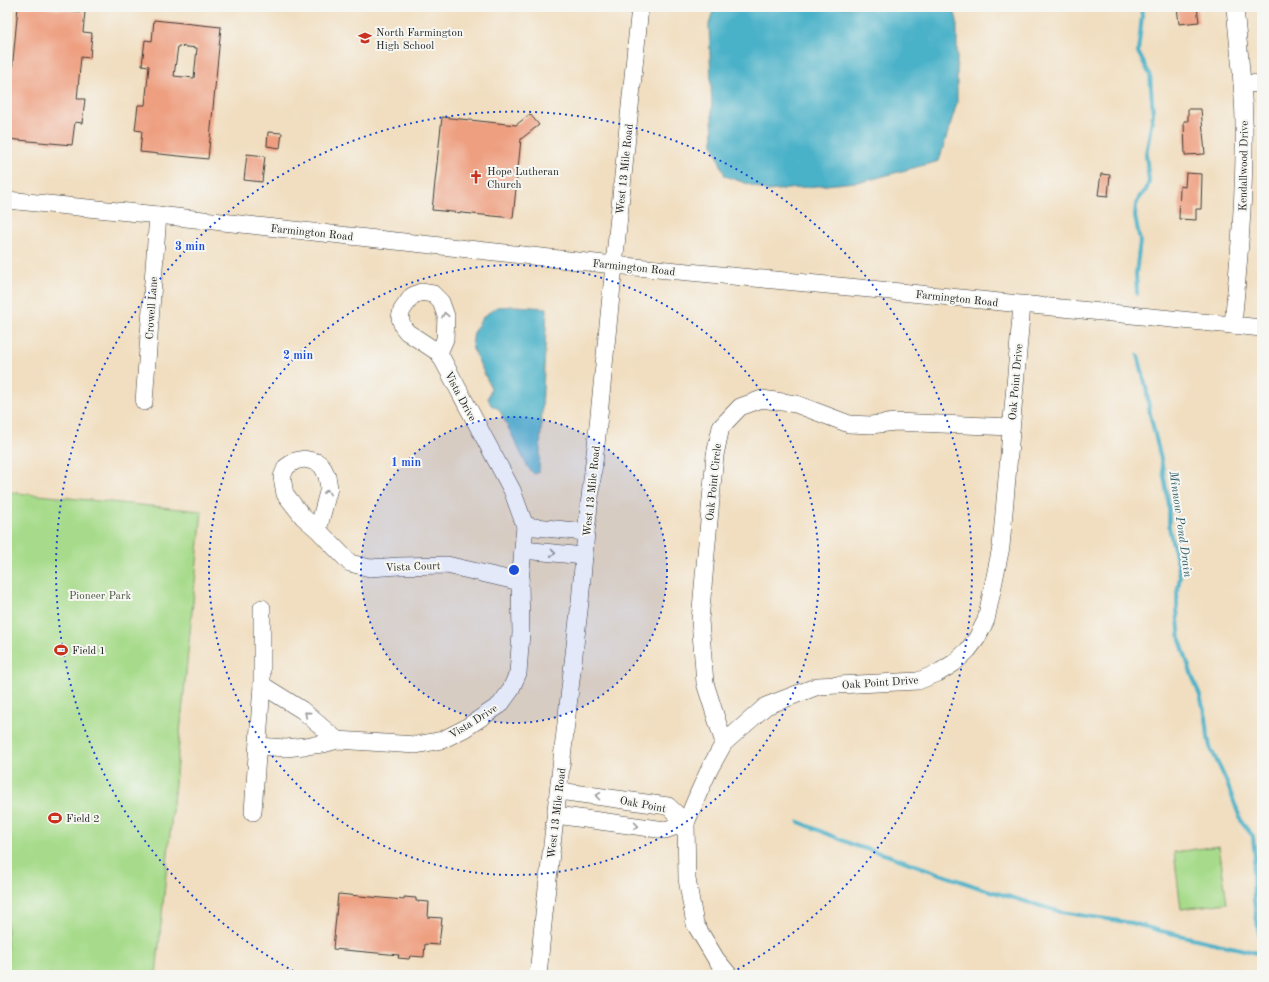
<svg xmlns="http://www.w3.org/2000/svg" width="1269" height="982" viewBox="0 0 1269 982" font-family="'Old Standard TT',serif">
<rect width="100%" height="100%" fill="#f6f6f2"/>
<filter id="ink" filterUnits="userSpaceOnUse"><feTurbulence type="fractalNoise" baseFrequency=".025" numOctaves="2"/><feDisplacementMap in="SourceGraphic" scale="8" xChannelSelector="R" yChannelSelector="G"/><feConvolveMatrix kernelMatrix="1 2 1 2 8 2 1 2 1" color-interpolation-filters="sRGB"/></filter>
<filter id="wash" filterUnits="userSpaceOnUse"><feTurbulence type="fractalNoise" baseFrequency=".012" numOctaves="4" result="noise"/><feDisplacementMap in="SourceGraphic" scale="16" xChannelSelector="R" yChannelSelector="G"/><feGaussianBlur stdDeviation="0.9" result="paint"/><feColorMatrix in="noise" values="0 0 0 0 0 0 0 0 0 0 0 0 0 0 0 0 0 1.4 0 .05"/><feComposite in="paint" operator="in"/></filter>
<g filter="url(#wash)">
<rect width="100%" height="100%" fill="#f1dec0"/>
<!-- green -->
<g fill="#a7db8b" stroke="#627c54">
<path d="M7,492l195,19 -46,464h-149z"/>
<path d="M1219,846l8,57 -46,6 -7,-57z"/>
</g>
<!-- water -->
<g fill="#49b1c8" stroke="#326672">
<path d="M714,7h239l4,13v83l-18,58 -74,20 -97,10 -43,-15 -12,-32 -4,-119z"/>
<path d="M516,306l31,2 -8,164 -5,2 -6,-6 -29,-59 -8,-4 -3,-7 3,-10 -19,-41 2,-16 10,-15 13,-9z"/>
</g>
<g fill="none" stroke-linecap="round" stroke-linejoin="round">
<!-- stream -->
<g stroke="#49b1c8" stroke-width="4">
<path d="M1137,294l-1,-20 4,-33 -5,-24 1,-12 4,-9 6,-6 3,-8 -3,-28 7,-40 -3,-39 -12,-23 4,-36 -1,-9"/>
<path d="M1138,355l8,32 4,27 11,45 8,47v21l3,14 6,22 2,14 -3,16v16l3,31 11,33 9,23 6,21 2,20 2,10 15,31 17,45 11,13 2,21 -2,13 1,30 5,34 3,12"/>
<path d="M799,822l57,24 31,9 93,33 81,24 71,11 29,8 101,23"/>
</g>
</g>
<g id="blocks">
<!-- building -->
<g fill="#ee9f80" fill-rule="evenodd">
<path d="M18,7h18l49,5 -2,20 9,1 -2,25 -9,-1 -4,42h8l-3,24 -7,-1 -3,23 -65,-6v-15z"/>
<path d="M1177,7h20l2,15 -20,2z"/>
<path d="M154,20l67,7 -13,132 -68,-7 2,-21 -7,-1 3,-25h7l4,-39 -7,-1 3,-25 7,1zM178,46l19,2 -3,30 -20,-2z"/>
<path d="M1188,109h13l4,45 -20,1 -1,-34h4z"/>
<path d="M530,114l9,11 -18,14 -8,79 -81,-8 10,-93 74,8z"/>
<path d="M268,132l14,1 -2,15 -13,-2z"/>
<path d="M247,154l18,2 -3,26 -18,-2z"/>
<path d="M1186,173l16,1 -1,35h-5v11l-17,-1 1,-33 5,1z"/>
<path d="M1101,174l9,1 -2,21 -10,-1z"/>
<path d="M338,894l66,6v-3l12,1v3l13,1 -1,15 14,1 -3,27 -14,-1 -1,13 -14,-1 -1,3 -11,-1 1,-3 -66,-6z"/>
</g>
</g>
</g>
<g filter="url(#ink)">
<use href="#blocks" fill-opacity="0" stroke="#3c3935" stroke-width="1"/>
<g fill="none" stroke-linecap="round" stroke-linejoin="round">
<!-- minor casing -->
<g stroke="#3c3935" stroke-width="18">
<g id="minor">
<path d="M1242,83l20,1"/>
<path d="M7,200l151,15 456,50 256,24 392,39"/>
<path d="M1233,325c6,-66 12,-133 11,-200 0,-39 -6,-79 -9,-118"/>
<path d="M144,402l14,-187"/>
<path d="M525,526l61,6"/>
<path d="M318,530l11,-42 -2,-12 -5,-10 -5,-4 -13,-3 -9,2 -9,6 -4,10 3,17 18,23 15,13 32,33 20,5 29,-2 48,-1 73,17"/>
<path d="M523,550l61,6"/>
<path d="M262,685l40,25 35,30"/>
<path d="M724,743l-19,-60 -5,-63 15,-165 6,-28 19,-20 22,-8 34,5 53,20 22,1 24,-3 116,5"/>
<path d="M258,746l28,2 37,-4 14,-4 79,5 26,-5 22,-11 36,-24 10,-14 8,-18 3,-40 -1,-51 5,-56 -13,-36 -73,-137 -32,-21 -4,-5 -3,-9 2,-8 10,-14 9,-4 12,2 8,8 5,14 -1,23 -6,14"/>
<path d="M253,812l9,-127v-77"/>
<path d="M556,815l109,15 21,-7 -18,-17 -109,-15"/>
<path d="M538,975l6,-61 36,-312 6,-70 10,-87 44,-438"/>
<path d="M729,975l-13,-16 -21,-35 -8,-45 -1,-56 13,-31 11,-24 14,-25 42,-37 52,-20 100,-5 20,-8 16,-10 14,-13 9,-12 9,-18 15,-73 21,-242"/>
</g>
</g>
<!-- minor -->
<use href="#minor" stroke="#fff" stroke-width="17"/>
</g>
<!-- one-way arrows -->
<defs><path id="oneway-chevron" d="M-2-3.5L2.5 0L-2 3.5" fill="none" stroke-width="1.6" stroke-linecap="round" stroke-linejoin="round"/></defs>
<g stroke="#999">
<use href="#oneway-chevron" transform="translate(445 315) rotate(-101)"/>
<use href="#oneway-chevron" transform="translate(327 492) rotate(-80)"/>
<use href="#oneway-chevron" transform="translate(553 553) rotate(6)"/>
<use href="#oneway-chevron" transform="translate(307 714) rotate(-140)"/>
<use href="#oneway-chevron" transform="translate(598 796) rotate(-172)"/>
<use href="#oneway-chevron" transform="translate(636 826) rotate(8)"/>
</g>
</g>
<!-- distance rings -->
<circle cx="514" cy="570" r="153" fill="#1d4ed8" fill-opacity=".12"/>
<g fill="none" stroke="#1d4ed8" stroke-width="2" stroke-dasharray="2 4">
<circle cx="514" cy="570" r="153"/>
<circle cx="514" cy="570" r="305"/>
<path d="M299 974A458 458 0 1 1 729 974"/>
</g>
<!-- icons -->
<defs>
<g id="school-bare" transform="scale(1.08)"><path d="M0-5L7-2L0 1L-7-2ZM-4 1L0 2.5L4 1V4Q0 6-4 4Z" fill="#c8321e" stroke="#f6f6f2" stroke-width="2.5" paint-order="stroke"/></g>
<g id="church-bare" transform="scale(1.08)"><path d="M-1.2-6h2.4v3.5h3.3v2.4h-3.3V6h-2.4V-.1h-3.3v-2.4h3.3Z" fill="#c8321e" stroke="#f6f6f2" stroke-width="2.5" paint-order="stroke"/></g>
<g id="stadium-bare" transform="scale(1.08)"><path d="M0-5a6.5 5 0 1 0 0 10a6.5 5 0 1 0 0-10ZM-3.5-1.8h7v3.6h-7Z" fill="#c8321e" stroke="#f6f6f2" stroke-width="2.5" paint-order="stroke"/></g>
</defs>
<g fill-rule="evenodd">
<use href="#school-bare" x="365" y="38"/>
<use href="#church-bare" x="476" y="177"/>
<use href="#stadium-bare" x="61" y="650"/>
<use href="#stadium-bare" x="55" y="818"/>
</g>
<g text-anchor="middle" stroke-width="4" stroke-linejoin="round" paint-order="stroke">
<!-- poi labels -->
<g font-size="11" fill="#1c1c1c" stroke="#f6f6f2" text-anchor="start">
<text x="376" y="36">North Farmington<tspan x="376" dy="13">High School</tspan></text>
<text x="487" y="175">Hope Lutheran<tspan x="487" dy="13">Church</tspan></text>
<text x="72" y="654">Field 1</text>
<text x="66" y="822">Field 2</text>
</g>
<!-- street labels -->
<g font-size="11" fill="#1c1c1c" stroke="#f6f6f2">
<text transform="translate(1243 166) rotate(-89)" y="4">Kendallwood Drive</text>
<text transform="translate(624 169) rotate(-84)" y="4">West 13 Mile Road</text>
<text transform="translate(312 232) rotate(6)" y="4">Farmington Road</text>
<text transform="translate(634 267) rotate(6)" y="4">Farmington Road</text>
<text transform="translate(957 298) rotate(6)" y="4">Farmington Road</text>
<text transform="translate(151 308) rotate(-86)" y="4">Crowell Lane</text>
<text transform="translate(1015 382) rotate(-85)" y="4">Oak Point Drive</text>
<text transform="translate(461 396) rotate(62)" y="4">Vista Drive</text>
<text transform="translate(713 482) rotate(-84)" y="4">Oak Point Circle</text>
<text transform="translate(591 491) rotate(-84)" y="4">West 13 Mile Road</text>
<text transform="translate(413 566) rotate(-2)" y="4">Vista Court</text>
<text transform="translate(880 682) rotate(-4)" y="4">Oak Point Drive</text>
<text transform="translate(473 721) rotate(-32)" y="4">Vista Drive</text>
<text transform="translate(643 804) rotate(11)" y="4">Oak Point</text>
<text transform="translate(556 813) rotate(-83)" y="4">West 13 Mile Road</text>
</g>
<!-- park labels -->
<g font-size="11" fill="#46553d" stroke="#f6f6f2">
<text x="100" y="599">Pioneer Park</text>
</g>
<!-- water labels -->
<g font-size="12" font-style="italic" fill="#305f69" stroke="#f6f6f2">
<text transform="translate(1181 524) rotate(82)" y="4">Minnow Pond Drain</text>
</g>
</g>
<circle cx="514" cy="570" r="6" fill="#1d4ed8" stroke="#f6f6f2" stroke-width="2"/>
<g font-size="12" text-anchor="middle" font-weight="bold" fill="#1d4ed8" stroke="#f6f6f2" stroke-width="4" stroke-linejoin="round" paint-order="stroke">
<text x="190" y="250">3 min</text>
<text x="298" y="359">2 min</text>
<text x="406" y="466">1 min</text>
</g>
<!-- margin -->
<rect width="1269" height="982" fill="none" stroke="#f6f6f2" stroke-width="24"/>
</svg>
